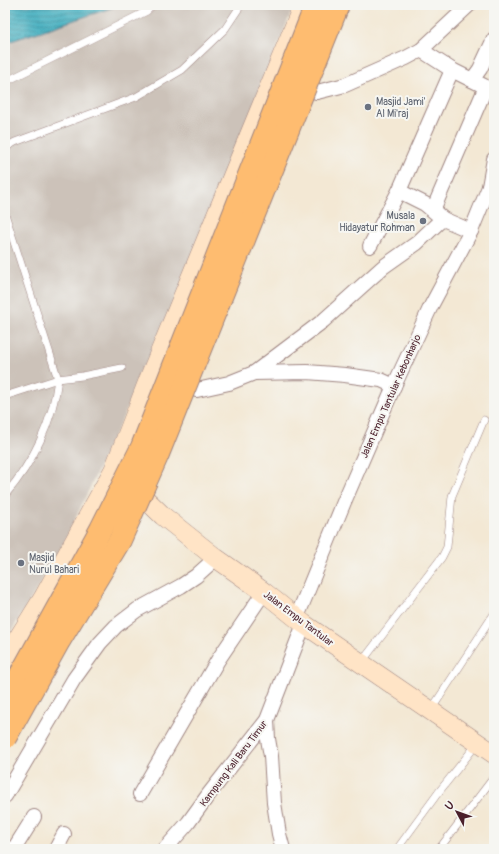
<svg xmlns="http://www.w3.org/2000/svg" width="499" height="854" viewBox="0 0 499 854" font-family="Pangolin,sans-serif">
<defs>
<pattern id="water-rules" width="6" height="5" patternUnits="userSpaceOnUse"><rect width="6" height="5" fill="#42afc0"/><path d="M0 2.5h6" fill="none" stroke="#398e9c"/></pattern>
</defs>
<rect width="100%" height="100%" fill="#f6f6f2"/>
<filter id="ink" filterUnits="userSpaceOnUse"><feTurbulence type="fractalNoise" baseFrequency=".025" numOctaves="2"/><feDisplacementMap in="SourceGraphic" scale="8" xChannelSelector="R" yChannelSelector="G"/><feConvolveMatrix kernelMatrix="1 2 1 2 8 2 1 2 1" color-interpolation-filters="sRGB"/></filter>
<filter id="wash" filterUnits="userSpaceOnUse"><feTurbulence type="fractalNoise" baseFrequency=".012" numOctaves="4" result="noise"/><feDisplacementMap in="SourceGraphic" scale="16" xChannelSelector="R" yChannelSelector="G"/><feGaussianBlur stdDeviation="0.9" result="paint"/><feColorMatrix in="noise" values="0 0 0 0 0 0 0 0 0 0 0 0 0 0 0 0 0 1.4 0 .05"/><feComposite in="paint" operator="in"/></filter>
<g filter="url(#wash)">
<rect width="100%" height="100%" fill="#f3e8d4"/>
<!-- industrial -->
<path fill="#ccc2b9" d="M115,5h179l-120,304 -112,238 -57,95v-599l109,-36z"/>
<!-- water -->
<path fill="url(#water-rules)" stroke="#466776" d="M5,5h110l-1,2 -109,36z"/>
</g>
<g filter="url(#ink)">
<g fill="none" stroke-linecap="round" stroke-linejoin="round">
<!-- lane casing -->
<g stroke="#9e8480" stroke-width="8">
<g id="lane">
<path d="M5,82l142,-71 6,-6"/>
<path d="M5,148l10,-6 121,-45 46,-27 43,-41 16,-24"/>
<path d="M5,214l53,165c-5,42 -25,84 -53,116"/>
<path d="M5,396l53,-17 24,-3 40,-8"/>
<path d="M361,663l81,-106 5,-10 5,-51 32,-76"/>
<path d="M431,710l63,-96"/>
<path d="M397,849l41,-56 39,-49"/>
<path d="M439,849l55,-72"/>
</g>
</g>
<!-- street casing -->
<g stroke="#9e8480" stroke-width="16">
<g id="street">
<path d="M421,50l31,20 20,10 8,-11 14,-30"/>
<path d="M298,86l19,6 28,-7 61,-27 15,-8 48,-45"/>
<path d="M489,187l5,-28"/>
<path d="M399,191l26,13 18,15 28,12"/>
<path d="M433,210l52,-121 -1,-3 -12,-6"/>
<path d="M370,246l29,-55 53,-121"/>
<path d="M254,373l69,-52 60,-54 34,-24 21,-20 5,-4"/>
<path d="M178,384l19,6 32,-7 25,-10 53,-1 38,3 36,5 13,6"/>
<path d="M297,617l47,-115 50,-116 37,-80 40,-75 18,-44 5,-7"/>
<path d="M267,720l1,19 3,17 3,47 5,31 4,15"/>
<path d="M140,794l78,-134 46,-68"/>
<path d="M5,796l69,-117 26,-36 16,-17 21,-16 44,-24 15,-10 20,-18"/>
<path d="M14,849l20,-32"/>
<path d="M56,849l8,-15"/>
<path d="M165,849l23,-26 21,-29 58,-74 37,-96"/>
</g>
</g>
<!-- secondary casing -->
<g stroke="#9e8480" stroke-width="20">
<g id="secondary">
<path d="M131,485l32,31 53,42 48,34 40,32 190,130"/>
<path d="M5,659l38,-61 71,-129 36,-93 153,-371"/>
</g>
</g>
<!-- lane -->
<use href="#lane" stroke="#fff" stroke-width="7"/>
<!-- street -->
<use href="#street" stroke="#fff" stroke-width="14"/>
<!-- secondary -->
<use href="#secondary" stroke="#ffe4c6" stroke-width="19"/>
<!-- highway-bridge casing -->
<g stroke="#9e8480" stroke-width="24" stroke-linecap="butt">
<g id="highway-bridge">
<path d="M5,703l96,-174 41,-82 174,-442"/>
<path d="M5,738l54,-97 61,-101 38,-86 180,-449"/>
</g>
</g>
<!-- highway-bridge -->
<use href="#highway-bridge" stroke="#febc70" stroke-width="22"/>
</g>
</g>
<!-- markers -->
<g fill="#6b7280" stroke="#f6f6f2" stroke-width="1.5">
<circle cx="368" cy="107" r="4"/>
<circle cx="423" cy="221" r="4"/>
<circle cx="21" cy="563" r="4"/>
</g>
<g text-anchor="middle" stroke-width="4" stroke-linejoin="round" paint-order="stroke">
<!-- worship labels -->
<g font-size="10" fill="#5b616d" stroke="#f6f6f2" text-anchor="start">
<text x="376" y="105">Masjid Jami'<tspan x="376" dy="12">Al Mi'raj</tspan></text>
<text x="415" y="219" text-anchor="end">Musala<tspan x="415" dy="12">Hidayatur Rohman</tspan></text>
<text x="29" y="561">Masjid<tspan x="29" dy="12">Nurul Bahari</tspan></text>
</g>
<!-- street labels -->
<g font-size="10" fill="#4a1f2b" stroke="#f6f6f2">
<text transform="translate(390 396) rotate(-66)" y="4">Jalan Empu Tantular Kebonharjo</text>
<text transform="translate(299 618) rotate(37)" y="4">Jalan Empu Tantular</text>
<text transform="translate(233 763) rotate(-53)" y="4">Kampung Kali Baru Timur</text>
</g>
</g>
<!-- margin -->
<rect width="499" height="854" fill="none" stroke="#f6f6f2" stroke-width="20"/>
<!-- north arrow -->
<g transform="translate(457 812) rotate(311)" stroke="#f6f6f2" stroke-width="3" paint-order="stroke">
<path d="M0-3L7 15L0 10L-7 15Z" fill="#4a1f2b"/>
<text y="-6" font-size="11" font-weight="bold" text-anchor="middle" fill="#4a1f2b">U</text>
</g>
</svg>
